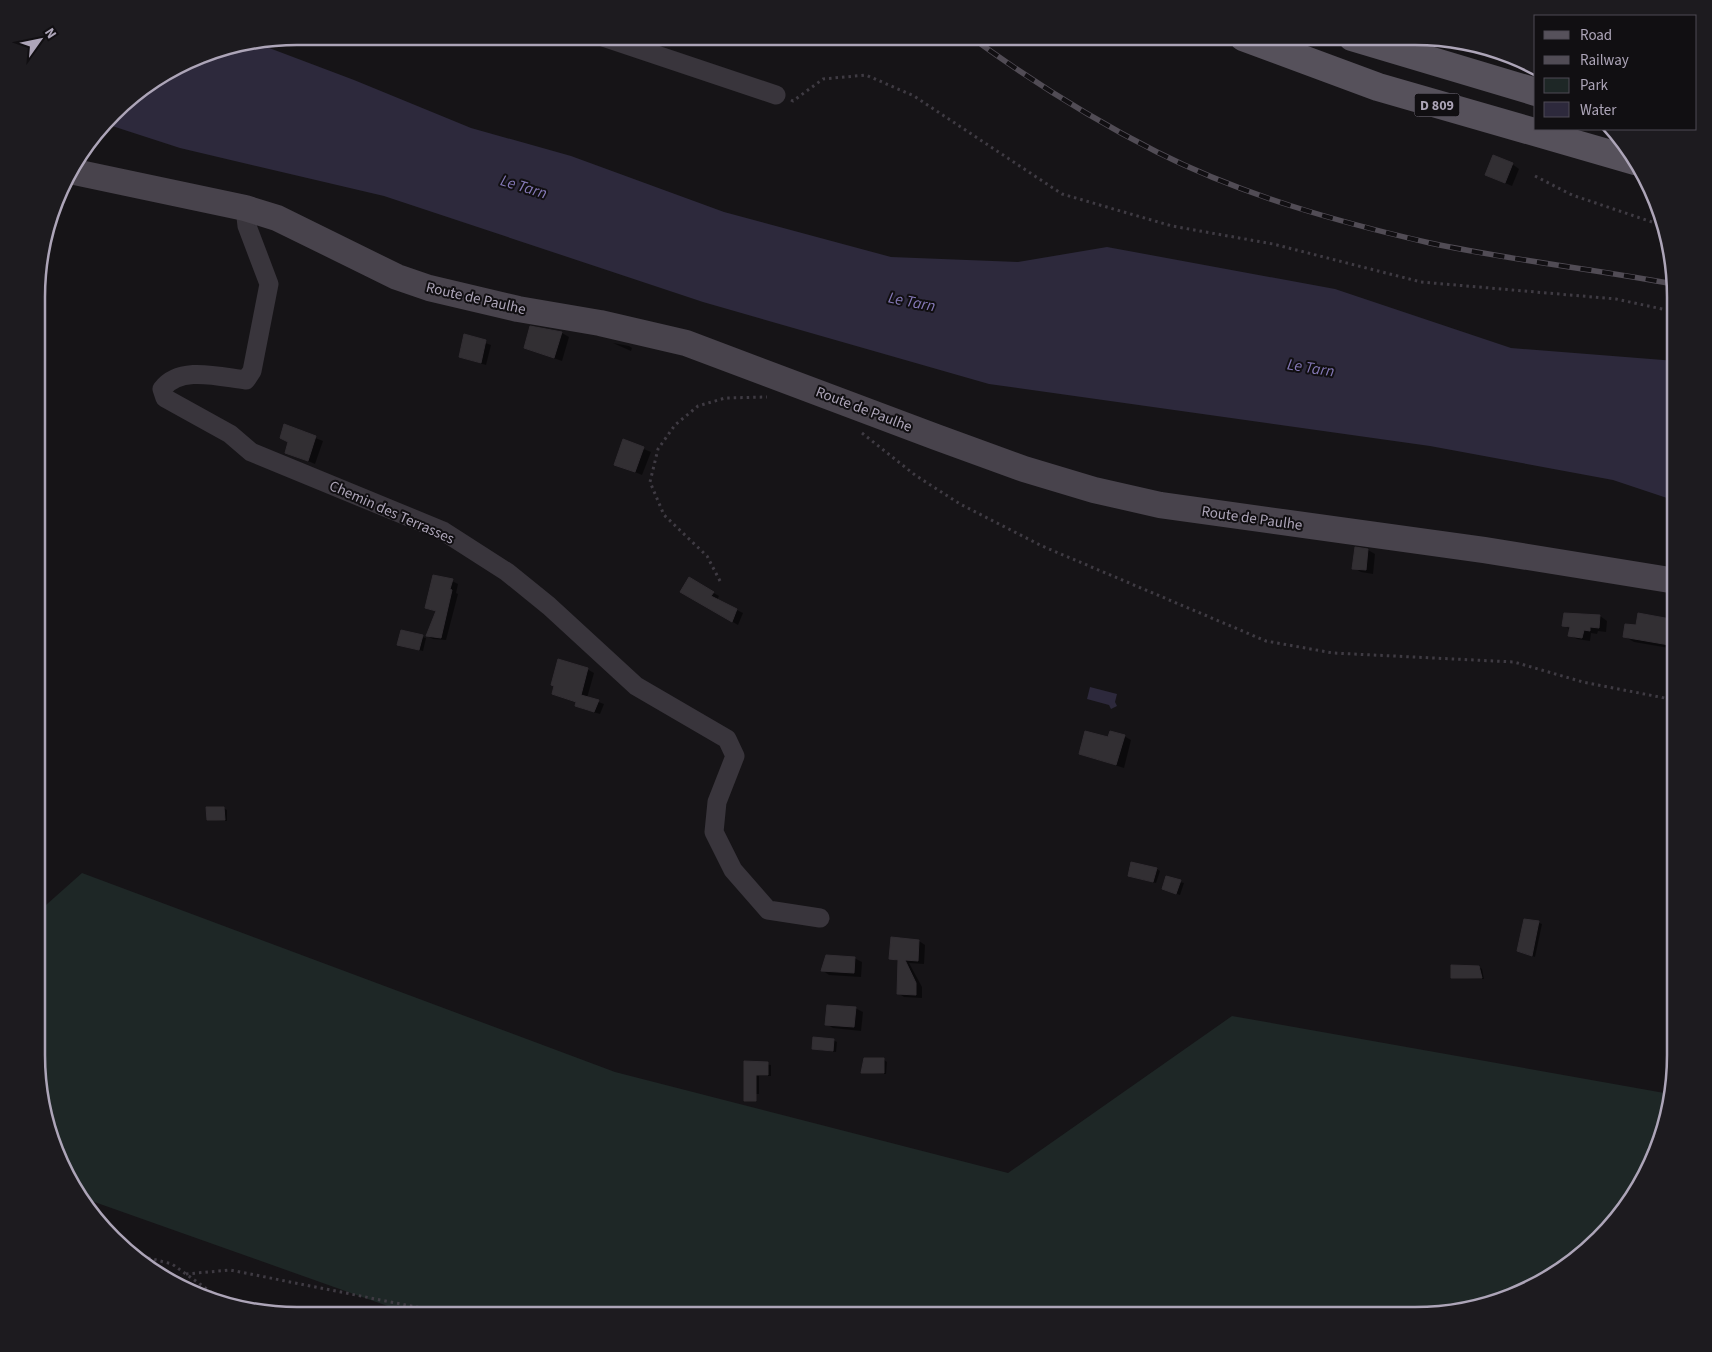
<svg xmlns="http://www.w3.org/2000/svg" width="1712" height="1352" viewBox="0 0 1712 1352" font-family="'Source Sans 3',sans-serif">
<rect width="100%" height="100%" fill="#161417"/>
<!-- green -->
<path fill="#1e2726" d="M82,873l533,199 393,101 224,-157 438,78 -14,61 -45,72 -38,35 -58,34 -100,20 -1002,-1 -327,-116 -23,-29 -26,-98v-159z"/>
<!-- water -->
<g fill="#2d293c">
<path d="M256,43l98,37 117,48 100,28 153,56 167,45 127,5 89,-15 228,42 176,59 165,13v140l-63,-21 -183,-34 -441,-62 -286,-82 -319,-106 -204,-48 -74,-24 19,-23 88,-51z"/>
<path d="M1090,687l27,7 -2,8 2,4 -6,3 -2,-4 -22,-6z"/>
</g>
<!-- shadow -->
<g fill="#0007">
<path d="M1512,164l7,5 -7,17 -25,-11z"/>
<path d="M530,328l32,5 7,4 -7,24 -37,-13z"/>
<path d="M465,336l26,9 -5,20 -26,-8z"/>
<path d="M613,343l16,3 3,2 -1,3z"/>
<path d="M285,426l38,15 -8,23 -28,-12 2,-10z"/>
<path d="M624,441l27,11 -9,23 -26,-11z"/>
<path d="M1368,550l7,4 -2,20 -12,-2 -7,-4z"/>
<path d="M689,579l30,17 -2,4 26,13 -5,12 -57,-33z"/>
<path d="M452,581l6,3 -2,9 2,1 -12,46 -13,-1 -6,-3 10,-24 -11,-4z"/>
<path d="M1600,616l7,5 -1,11 -8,-1 -1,3 -6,-1 -1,8 -13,-2 -7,-4 1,-5 -8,-5z"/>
<path d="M1676,622l-1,27 -41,-7 -10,-6 13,-9z"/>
<path d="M422,637l4,1 -3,13 -21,-5z"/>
<path d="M587,669l7,4 -7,25 17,6 -4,10 -17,-5 -6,-3v-3l-24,-9 2,-8z"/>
<path d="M1124,736l7,4 -7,28 -44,-14 29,-16z"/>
<path d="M223,808l4,2v11l-19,-2z"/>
<path d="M1157,869l3,2 -4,12 -27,-7z"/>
<path d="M1180,882l4,1 -4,12 -14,-5z"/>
<path d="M1539,923l3,1 -7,33 -17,-6z"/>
<path d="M892,939l27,2 6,4 -1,19 -15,-1 13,24v11l-18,-1 -6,-4 1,-31 -8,-4z"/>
<path d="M854,958l8,4 -1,15 -32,-2 -7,-5z"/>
<path d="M1479,967l3,2 2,10 -32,-2z"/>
<path d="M855,1008l8,4 -2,19 -28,-3 -7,-4z"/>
<path d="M833,1040l4,2 -1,10 -23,-3z"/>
<path d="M884,1060l3,2 -1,12 -23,-2z"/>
<path d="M745,1063l26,2v11h-12v18h-11z"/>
</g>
<!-- building -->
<g fill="#322f33" stroke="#322e33">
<path d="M1493,155l20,8 -8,20 -20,-8z"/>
<path d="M530,326l32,6 -8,26 -30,-10z"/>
<path d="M464,334l22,6 -5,23 -22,-6z"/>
<path d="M284,424l32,12 -8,25 -23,-8 3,-11 -8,-4z"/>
<path d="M623,439l21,8 -9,25 -21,-7z"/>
<path d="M1355,547l13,2 -2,21 -14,-1z"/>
<path d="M433,575l20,4 -3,10 2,1 -11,48 -15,-2 10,-25 -11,-3z"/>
<path d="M689,577l25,15 -3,4 26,13 -5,13 -52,-30z"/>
<path d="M1564,613l36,2 -1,13 -9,-1v4l-6,-1 -2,8 -14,-2 2,-9 -8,-1z"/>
<path d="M1638,613l38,7 -1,26 -52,-9 2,-13 11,1z"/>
<path d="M401,630l22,5 -4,15 -22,-5z"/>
<path d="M558,659l30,9 -7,27 18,5 -5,12 -19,-6 1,-4 -24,-8 2,-8 -3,-1z"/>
<path d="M1085,731l23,6 2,-6 15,4 -9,30 -37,-11z"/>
<path d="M206,807h18l1,13h-18z"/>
<path d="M1131,862l26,6 -4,14 -25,-6z"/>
<path d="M1166,876l15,4 -5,14 -14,-5z"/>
<path d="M1524,919l15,2 -7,35 -15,-5z"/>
<path d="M891,937l28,3 -1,21 -13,-1 11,23v12l-19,-1 1,-34 -9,-1z"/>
<path d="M826,955l29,2 -1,16 -33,-2z"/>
<path d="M1451,965l28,1 3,12h-31z"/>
<path d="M827,1005l29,2 -2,20 -29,-2z"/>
<path d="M813,1037l21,2 -1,12 -21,-2z"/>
<path d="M864,1058h20v15h-23z"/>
<path d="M744,1061l24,1v13h-12v26h-12z"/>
</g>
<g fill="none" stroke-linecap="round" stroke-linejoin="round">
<!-- path -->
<g stroke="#3f3b43" stroke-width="3" stroke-dasharray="2.5 4" stroke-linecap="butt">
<path d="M791,100l2,1 30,-22 43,-4 48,21 148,98 110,32 101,18 148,38 195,17 60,13"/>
<path d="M1535,176l37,19 89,30"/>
<path d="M862,433l53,42 45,29 82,42 224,95 67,12 181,9 69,20 92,18"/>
<path d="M720,581l-13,-25 -43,-41 -14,-33 8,-33 17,-24 23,-19 27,-8 42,-1"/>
<path d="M129,1253l43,11 39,28 -4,6"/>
<path d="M186,1274l44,-4 206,41 11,4"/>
</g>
<!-- street -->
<g stroke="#39353c" stroke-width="19">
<path d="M600,36l176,59"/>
<path d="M245,208l2,18 22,58 -17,87 -6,9c-26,-3 -66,-15 -84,9l3,9 65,36 21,18 192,79 64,41 42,34 87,80 91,53 8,17 -18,46 -3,30 19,38 35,40 52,8"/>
</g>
<!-- secondary -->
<path stroke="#48434c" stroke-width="26" d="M70,171l175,37 32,10 120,59 32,11 89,21 82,14 86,20 250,94 88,32 70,21 66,15 324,45 192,31"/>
<!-- primary -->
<g stroke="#56515b" stroke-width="28">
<path d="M1243,37l135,50 257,74"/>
<path d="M1352,37l184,55"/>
</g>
<!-- rail casing -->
<g stroke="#514c55" stroke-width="5.5">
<path id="rail" d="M971,37c59,43 121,82 186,115 85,43 181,70 273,91 80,17 163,26 243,41"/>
</g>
<!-- rail -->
<use href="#rail" stroke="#110f12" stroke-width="4" stroke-dasharray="11" stroke-linecap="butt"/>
</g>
<g text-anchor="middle" stroke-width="4" stroke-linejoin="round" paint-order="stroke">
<!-- shield labels -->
<rect fill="#110f12" stroke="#7e7886" stroke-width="1" x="1414.5" y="93.5" width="45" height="23" rx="4"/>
<g font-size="14" font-weight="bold" fill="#ada5b8">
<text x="1437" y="110">D 809</text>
</g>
<!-- street labels -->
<g font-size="15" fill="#ada5b8" stroke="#110f12">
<text transform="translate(476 298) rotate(13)" y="5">Route de Paulhe</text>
<text transform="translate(864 409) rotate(21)" y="5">Route de Paulhe</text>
<text transform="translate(392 512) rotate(24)" y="5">Chemin des Terrasses</text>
<text transform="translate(1252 518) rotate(8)" y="5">Route de Paulhe</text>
</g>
<!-- water labels -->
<g font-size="16" font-style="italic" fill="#8579b7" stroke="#110f12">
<text transform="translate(524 186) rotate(17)" y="6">Le Tarn</text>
<text transform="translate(912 301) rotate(11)" y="6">Le Tarn</text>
<text transform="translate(1311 367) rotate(9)" y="6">Le Tarn</text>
</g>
</g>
<!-- crop -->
<path d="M0 0H1712V1352H0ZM297 45H1415A252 252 0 0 1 1667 297V1055A252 252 0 0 1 1415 1307H297A252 252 0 0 1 45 1055V297A252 252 0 0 1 297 45Z" fill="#1d1b1f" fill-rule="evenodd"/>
<path fill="none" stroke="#ada5b8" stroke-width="2.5" d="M297 45H1415A252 252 0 0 1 1667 297V1055A252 252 0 0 1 1415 1307H297A252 252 0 0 1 45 1055V297A252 252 0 0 1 297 45Z"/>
<!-- legend -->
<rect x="1534" y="15" width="162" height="115" fill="#110f12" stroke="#4f4b54"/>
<rect x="1544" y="31" width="25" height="8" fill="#56515b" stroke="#4f4b54"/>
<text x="1580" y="40" font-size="15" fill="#ada5b8">Road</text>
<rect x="1544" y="56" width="25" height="8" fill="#514c55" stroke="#4f4b54"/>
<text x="1580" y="65" font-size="15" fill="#ada5b8">Railway</text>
<rect x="1544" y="78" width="25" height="15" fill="#1e2726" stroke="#4f4b54"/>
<text x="1580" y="90" font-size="15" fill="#ada5b8">Park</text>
<rect x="1544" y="102" width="25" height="15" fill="#2d293c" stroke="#4f4b54"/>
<text x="1580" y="115" font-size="15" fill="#ada5b8">Water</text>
<!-- north arrow -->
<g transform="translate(40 40) rotate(57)" stroke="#110f12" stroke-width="4" paint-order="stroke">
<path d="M0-4L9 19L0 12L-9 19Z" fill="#ada5b8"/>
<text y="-8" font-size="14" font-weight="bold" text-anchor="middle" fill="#ada5b8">N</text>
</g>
</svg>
